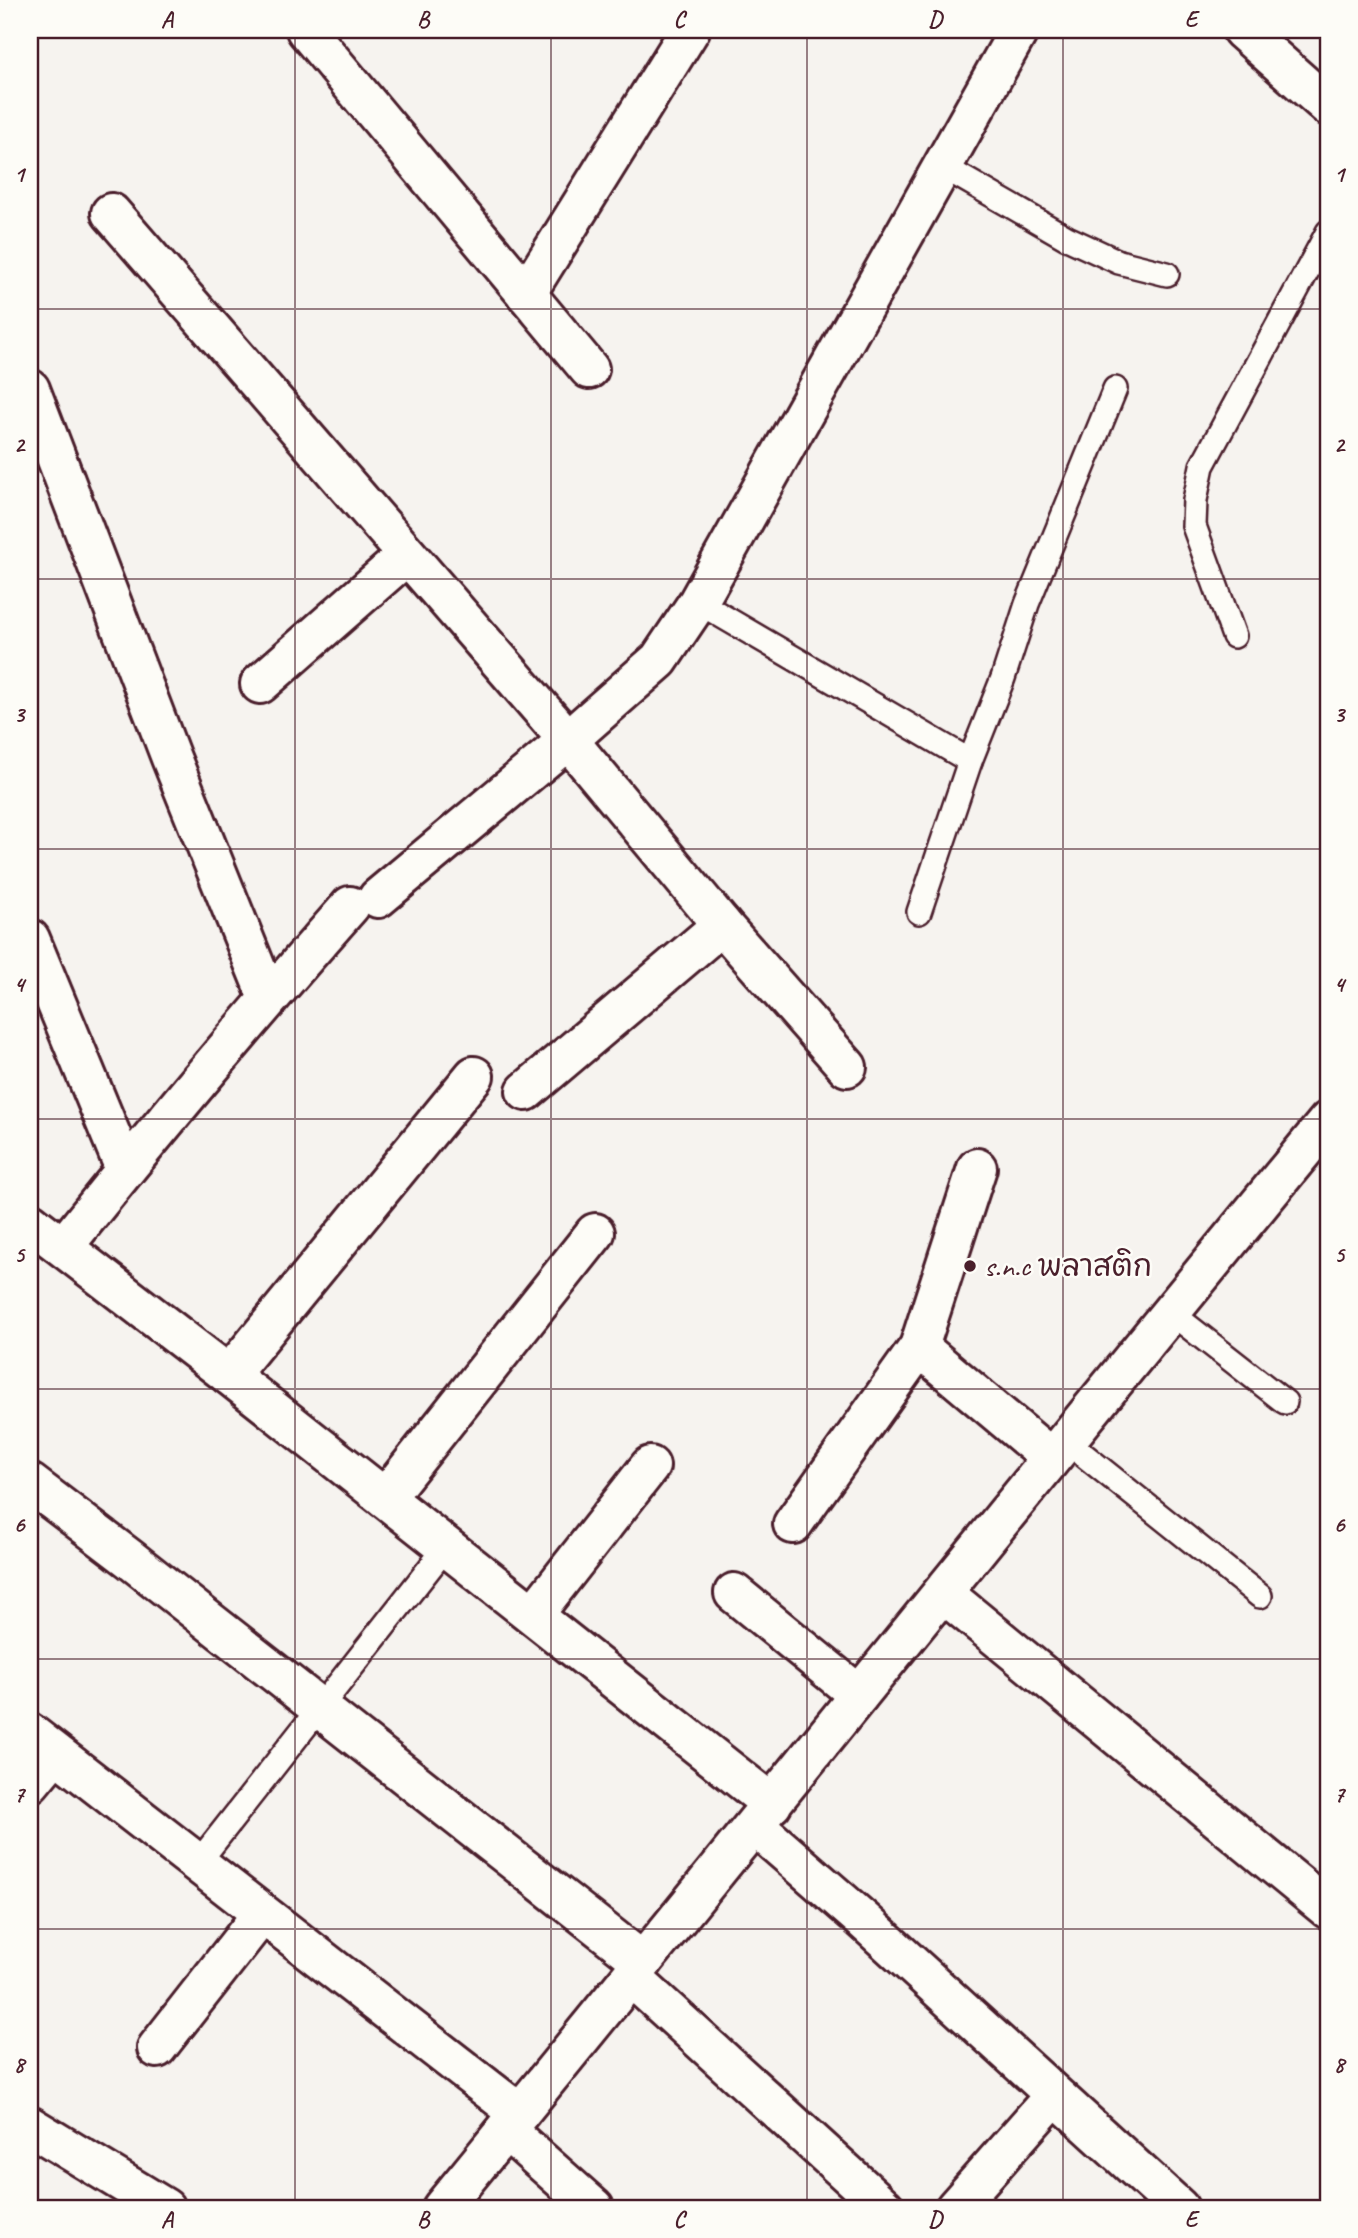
<svg xmlns="http://www.w3.org/2000/svg" width="1358" height="2238" viewBox="0 0 1358 2238" font-family="Caveat,'Playpen Sans Thai',sans-serif">
<rect width="100%" height="100%" fill="#f6f3ef"/>
<filter id="ink" filterUnits="userSpaceOnUse"><feTurbulence type="fractalNoise" baseFrequency=".0143" numOctaves="2"/><feDisplacementMap in="SourceGraphic" scale="14" xChannelSelector="R" yChannelSelector="G"/><feConvolveMatrix kernelMatrix="1 2 1 2 8 2 1 2 1" color-interpolation-filters="sRGB"/></filter>
<g filter="url(#ink)">
<g fill="none" stroke-linecap="round" stroke-linejoin="round">
<!-- service casing -->
<g stroke="#4a1f2b" stroke-width="28">
<g id="service">
<path d="M942,166l125,72 52,24 48,12"/>
<path d="M698,602l272,159"/>
<path d="M1234,636l-40,-110 1,-26 7,-34 126,-234"/>
<path d="M919,912l51,-151 33,-83 24,-74 88,-215"/>
<path d="M1170,1312l115,90"/>
<path d="M1065,1440l195,156"/>
<path d="M197,1864l250,-318"/>
</g>
</g>
<!-- minor casing -->
<g stroke="#4a1f2b" stroke-width="44">
<g id="minor">
<path d="M306,30l283,339"/>
<path d="M111,213l457,527 154,185 125,142"/>
<path d="M526,294l164,-264"/>
<path d="M30,389l141,369 97,240"/>
<path d="M260,684l147,-129"/>
<path d="M378,898l190,-158 91,-80 39,-58 321,-572"/>
<path d="M30,939l95,230"/>
<path d="M526,1091l196,-166"/>
<path d="M30,1222l199,153 543,429"/>
<path d="M64,1246c92,-116 188,-229 286,-340"/>
<path d="M919,1347l132,111"/>
<path d="M229,1375l245,-299"/>
<path d="M30,1483l100,76 513,403"/>
<path d="M385,1498l210,-265"/>
<path d="M793,1524l126,-177 58,-179"/>
<path d="M734,1593l125,102"/>
<path d="M943,1593l385,316"/>
<path d="M534,1614l116,-148"/>
<path d="M30,1733l489,380"/>
<path d="M30,1783l25,-30"/>
<path d="M755,1826l107,93 317,289"/>
<path d="M631,1977l254,231"/>
<path d="M157,2048l105,-134"/>
<path d="M30,2126l135,82"/>
<path d="M506,2130l88,78"/>
<path d="M442,2208c296,-361 588,-727 886,-1087"/>
<path d="M955,2208l99,-112"/>
</g>
</g>
<!-- tertiary casing -->
<g stroke="#4a1f2b" stroke-width="44">
<path id="tertiary" d="M1242,30l86,76"/>
</g>
<!-- service -->
<use href="#service" stroke="#fdfcf7" stroke-width="23"/>
<!-- minor -->
<use href="#minor" stroke="#fdfcf7" stroke-width="38"/>
<!-- tertiary -->
<use href="#tertiary" stroke="#fdfcf7" stroke-width="38"/>
</g>
</g>
<!-- grid -->
<path fill="none" stroke="#4a1f2b" stroke-width="2" stroke-opacity="0.55" d="M295,30v2178M551,30v2178M807,30v2178M1063,30v2178M30,309h1298M30,579h1298M30,849h1298M30,1119h1298M30,1389h1298M30,1659h1298M30,1929h1298"/>
<!-- markers -->
<circle fill="#4a1f2b" stroke="#fdfcf7" stroke-width="2.5" cx="970" cy="1266" r="7"/>
<g text-anchor="middle" stroke-width="5" stroke-linejoin="round" paint-order="stroke">
<!-- poi labels -->
<g font-size="30" fill="#4a1f2b" stroke="#fdfcf7" text-anchor="start">
<text x="984" y="1276">s.n.c พลาสติก</text>
</g>
</g>
<!-- margin -->
<rect width="1358" height="2238" fill="none" stroke="#fdfcf7" stroke-width="77"/>
<rect x="38" y="38" width="1282" height="2162" fill="none" stroke="#4a1f2b" stroke-width="2.5"/>
<g font-size="23" text-anchor="middle" font-weight="bold" fill="#4a1f2b">
<text x="167" y="27">A</text>
<text x="423" y="27">B</text>
<text x="679" y="27">C</text>
<text x="935" y="27">D</text>
<text x="1191" y="27">E</text>
<text x="19" y="182">1</text>
<text x="1339" y="182">1</text>
<text x="19" y="452">2</text>
<text x="1339" y="452">2</text>
<text x="19" y="722">3</text>
<text x="1339" y="722">3</text>
<text x="19" y="992">4</text>
<text x="1339" y="992">4</text>
<text x="19" y="1262">5</text>
<text x="1339" y="1262">5</text>
<text x="19" y="1532">6</text>
<text x="1339" y="1532">6</text>
<text x="19" y="1802">7</text>
<text x="1339" y="1802">7</text>
<text x="19" y="2072">8</text>
<text x="1339" y="2072">8</text>
<text x="167" y="2227">A</text>
<text x="423" y="2227">B</text>
<text x="679" y="2227">C</text>
<text x="935" y="2227">D</text>
<text x="1191" y="2227">E</text>
</g>
</svg>
